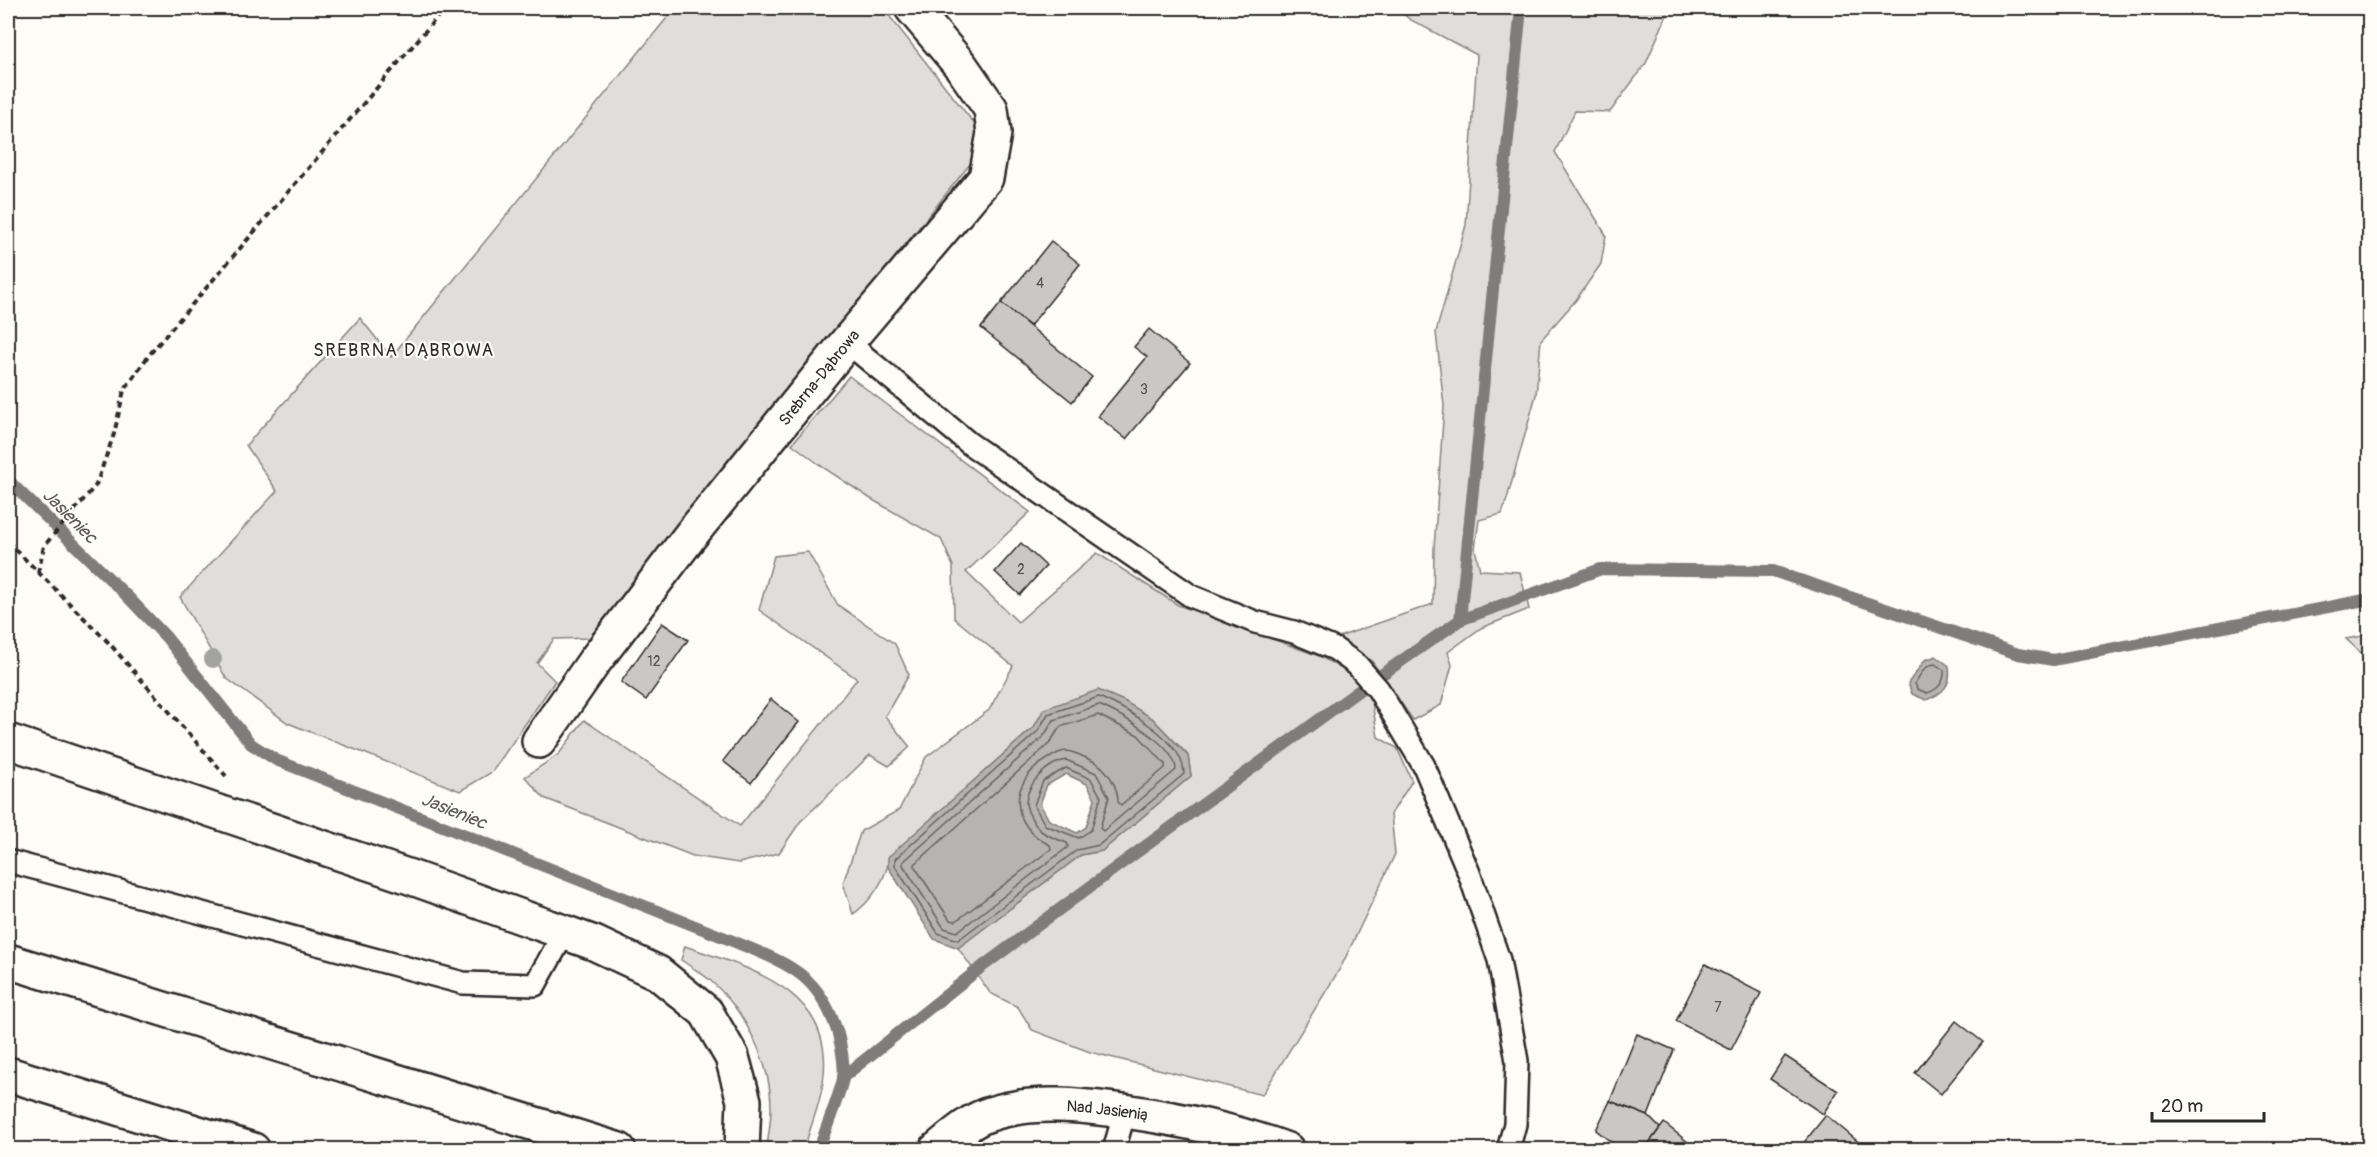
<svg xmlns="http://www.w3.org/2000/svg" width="2377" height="1157" viewBox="0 0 2377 1157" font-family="Pangolin,sans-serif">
<rect width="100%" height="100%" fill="#fdfcf7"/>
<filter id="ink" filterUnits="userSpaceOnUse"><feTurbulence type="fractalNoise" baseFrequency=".0167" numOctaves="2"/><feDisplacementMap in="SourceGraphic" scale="12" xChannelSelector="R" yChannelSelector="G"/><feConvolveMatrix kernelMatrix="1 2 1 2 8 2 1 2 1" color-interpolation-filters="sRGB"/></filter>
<g filter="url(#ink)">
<!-- green -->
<g fill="#dfdeda" stroke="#858482" stroke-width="1.5">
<path d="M675,8h208l94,119 -3,32 -385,479 -35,1 -17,24 18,18 -63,91 -32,19 -172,-68 -62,-45 -46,-81 97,-106 -31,-46 114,-127 31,39z"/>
<path d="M1397,8h273l-24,55 -36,49 -35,-1 -20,41 51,83 -5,29 -25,36 -35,40 -5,55 -29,104 -5,15 -23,6 -4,29 5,21 40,2 9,37 -48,19 -33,24 4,13 -11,40 -28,15 -42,-60 -35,-22 97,-34 1,-55 10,-143 -8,-74 30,-107 11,-170 -68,-36z"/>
<path d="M849,376l181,136 -64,60 52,50 79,-69 81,52 141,51 31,17 21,24 7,40 19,11 15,33 -21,33 4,40 -54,113 -79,128 -172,-43 -58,-22 -14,-23 -28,-14 -32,-45 123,-93 21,-4 89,-75 -3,-21 -36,-37 -108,-9 -10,18 -145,130c-1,20 -19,46 -36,57l-10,-31 18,-52 38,-21 27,-53 63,-47 24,-44 -59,-48 -1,-52 -12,-27 -70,-40 -47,-31 -32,-24z"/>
<path d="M808,552l30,53 57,39 14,31 -24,41 25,31 -21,19 -19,-11 -70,67 -21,31 -40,10 -46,-7 -149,-58 -19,-21 34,-23 25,-34 156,106 117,-147 -98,-69 15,-54z"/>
<path d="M2369,635h1l-1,25 -23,-21z"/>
<path d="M685,946c63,22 147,43 139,128 -2,25 -13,51 -20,75h-37c1,-13 4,-27 4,-41 0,-46 -26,-97 -60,-127 -9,-8 -20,-14 -30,-21z"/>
</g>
<!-- water -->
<g fill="#b5b4b1" stroke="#7e7d7b" stroke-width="1.5" fill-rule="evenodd">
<path d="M1936,656l13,10c3,19 -6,28 -23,34l-14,-6 -4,-11 17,-23z"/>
<path d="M1098,690l26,11 28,17 36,38 3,20 -89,75 -21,4 -123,93 -24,-9 -46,-72v-10l146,-130 10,-18zM1066,774l21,10 8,15 -9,28 -9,6 -28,-13 -9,-16 7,-19z"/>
</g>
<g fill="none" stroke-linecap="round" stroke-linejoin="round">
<!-- shore -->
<g stroke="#626261" stroke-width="1.5">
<path d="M1935,664l9,6c1,12 -6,20 -17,23l-10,-4 -2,-6c5,-8 10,-18 20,-19z"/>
<path d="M1099,697c28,12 85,43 85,77l-85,71 -22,5 -119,90 -20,-7 -43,-67v-7l143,-128 10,-17z"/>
<path d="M1099,705c21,9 77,40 77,65l-73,61 -3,-3 9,-31 -13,-24 -30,-13c-19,4 -38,22 -40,42 0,8 7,20 12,26 6,8 20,11 29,15l1,4 -111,85 -13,-4 -41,-63v-3l140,-125 11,-17z"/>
<path d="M1098,715l40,20 27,29v4l-44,37 -3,-3c0,-16 -11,-34 -25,-41 -8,-3 -17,-9 -26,-10 -8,0 -15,5 -21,9 -39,23 -36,66 4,85l1,4 -95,72 -6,-1 -35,-53v-3l134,-120 11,-17z"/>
<path d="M1066,768l25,11 10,18 -10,33 -12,8 -34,-13 -11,-20 9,-24z"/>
</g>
<!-- stream -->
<g stroke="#7e7d7b" stroke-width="12">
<path d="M8,480l118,115 40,42 85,107 25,16 452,179c56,24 90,31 110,95 3,12 7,33 5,45 -6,24 -17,47 -24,71"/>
<path d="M1460,620l61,-612"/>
<path d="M1384,673l76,-53 141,-51 172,2 245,83 35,6 317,-61"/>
<path d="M843,1077l136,-108 135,-100 247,-180"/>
</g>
</g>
<!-- building -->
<g fill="#c9c8c4" stroke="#2b2b2b" stroke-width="1.5">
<path d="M1051,241l29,23 -50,62 -29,-23z"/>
<path d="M1001,303l91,74 -20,25 -91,-74z"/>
<path d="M1149,329l41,34 -64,76 -28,-23 49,-59 -13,-10z"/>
<path d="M1021,543l25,23 -26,29 -25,-23z"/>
<path d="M662,623l26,17 -42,60 -25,-18z"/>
<path d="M771,699l28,23 -48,61 -28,-22z"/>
<path d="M1705,964l56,29 -30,57 -55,-29z"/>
<path d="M1956,1021l27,21 -42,52 -26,-21z"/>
<path d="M1637,1034l37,16 -26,66 -38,-15z"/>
<path d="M1785,1056l53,35 -15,23 -53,-35z"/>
<path d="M1610,1101l38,15 12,12 -16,22h-23l-25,-20z"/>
<path d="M1826,1115l42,35h-70z"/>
<path d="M1664,1123l34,27h-54z"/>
</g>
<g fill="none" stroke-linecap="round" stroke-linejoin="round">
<!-- lane casing -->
<g stroke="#2b2b2b" stroke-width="26">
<g id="lane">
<path d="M847,342l123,102 221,152 64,26 39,10 41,17 22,16 21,24 46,77 45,107 30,87 18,101 -2,63 -7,26"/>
<path d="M8,861l455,122 72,2 29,-52"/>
<path d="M1114,1150l11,-39"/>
</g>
</g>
<!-- street casing -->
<g stroke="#2b2b2b" stroke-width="38">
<g id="street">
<path d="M8,741l402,136 184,66 64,30 48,39 26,45 12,44 -2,49"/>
<path id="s1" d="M539,741l55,-79 96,-126 157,-194 139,-164 8,-45 -3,-24 -30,-43 -49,-58"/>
<path id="s2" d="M936,1150c16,-13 34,-30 54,-36 45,-15 95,-8 141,-2 54,8 105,19 156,38"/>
</g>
</g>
<!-- highway casing -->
<g stroke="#2b2b2b" stroke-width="38">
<g id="highway">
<path d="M8,961l611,189"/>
<path d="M8,1074l245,76"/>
</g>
</g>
<!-- path -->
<g stroke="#2b2b2b" stroke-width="4" stroke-dasharray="6 4.5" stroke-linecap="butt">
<path d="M8,542l100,100 118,134"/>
<path d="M38,573l6,-27 52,-61 18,-51 10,-44 25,-35 296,-347"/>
</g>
<!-- lane -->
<use href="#lane" stroke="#fdfcf7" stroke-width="21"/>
<!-- street -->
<use href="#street" stroke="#fdfcf7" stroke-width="33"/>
<!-- highway -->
<use href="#highway" stroke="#fdfcf7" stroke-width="33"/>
</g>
<!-- trees -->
<circle fill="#a2a29f" cx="213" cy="659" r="9"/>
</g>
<g text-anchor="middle" stroke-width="4.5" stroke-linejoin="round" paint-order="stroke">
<!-- number labels -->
<g font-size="14" fill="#525251">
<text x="1040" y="288">4</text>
<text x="1144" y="394">3</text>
<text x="1021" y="574">2</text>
<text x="654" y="666">12</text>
<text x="1718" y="1012">7</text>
</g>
<!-- street labels -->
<g font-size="16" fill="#2b2b2b" stroke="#fdfcf7">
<text dy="6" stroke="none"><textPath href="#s1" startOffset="459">Srebrna-Dąbrowa</textPath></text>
<text dy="6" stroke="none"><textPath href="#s2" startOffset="184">Nad Jasienią</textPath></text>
</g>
<!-- neighbourhood labels -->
<g font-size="18" letter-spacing="1.5" fill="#2b2b2b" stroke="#fdfcf7">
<text x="404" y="356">SREBRNA DĄBROWA</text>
</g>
<!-- water labels -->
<g font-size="18" font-style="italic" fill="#5b5b5a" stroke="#fdfcf7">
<text transform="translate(70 516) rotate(45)" y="6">Jasieniec</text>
<text transform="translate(454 811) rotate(22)" y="6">Jasieniec</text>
</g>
</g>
<!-- margin -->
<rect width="2377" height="1157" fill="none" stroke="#fdfcf7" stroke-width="30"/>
<rect x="15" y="15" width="2347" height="1127" fill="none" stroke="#2b2b2b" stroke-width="2" filter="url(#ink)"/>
<!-- scale -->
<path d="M2152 1112v9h112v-9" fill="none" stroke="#2b2b2b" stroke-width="3"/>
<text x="2161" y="1112" font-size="18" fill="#2b2b2b" stroke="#fdfcf7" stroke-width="4.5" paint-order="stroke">20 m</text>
</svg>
